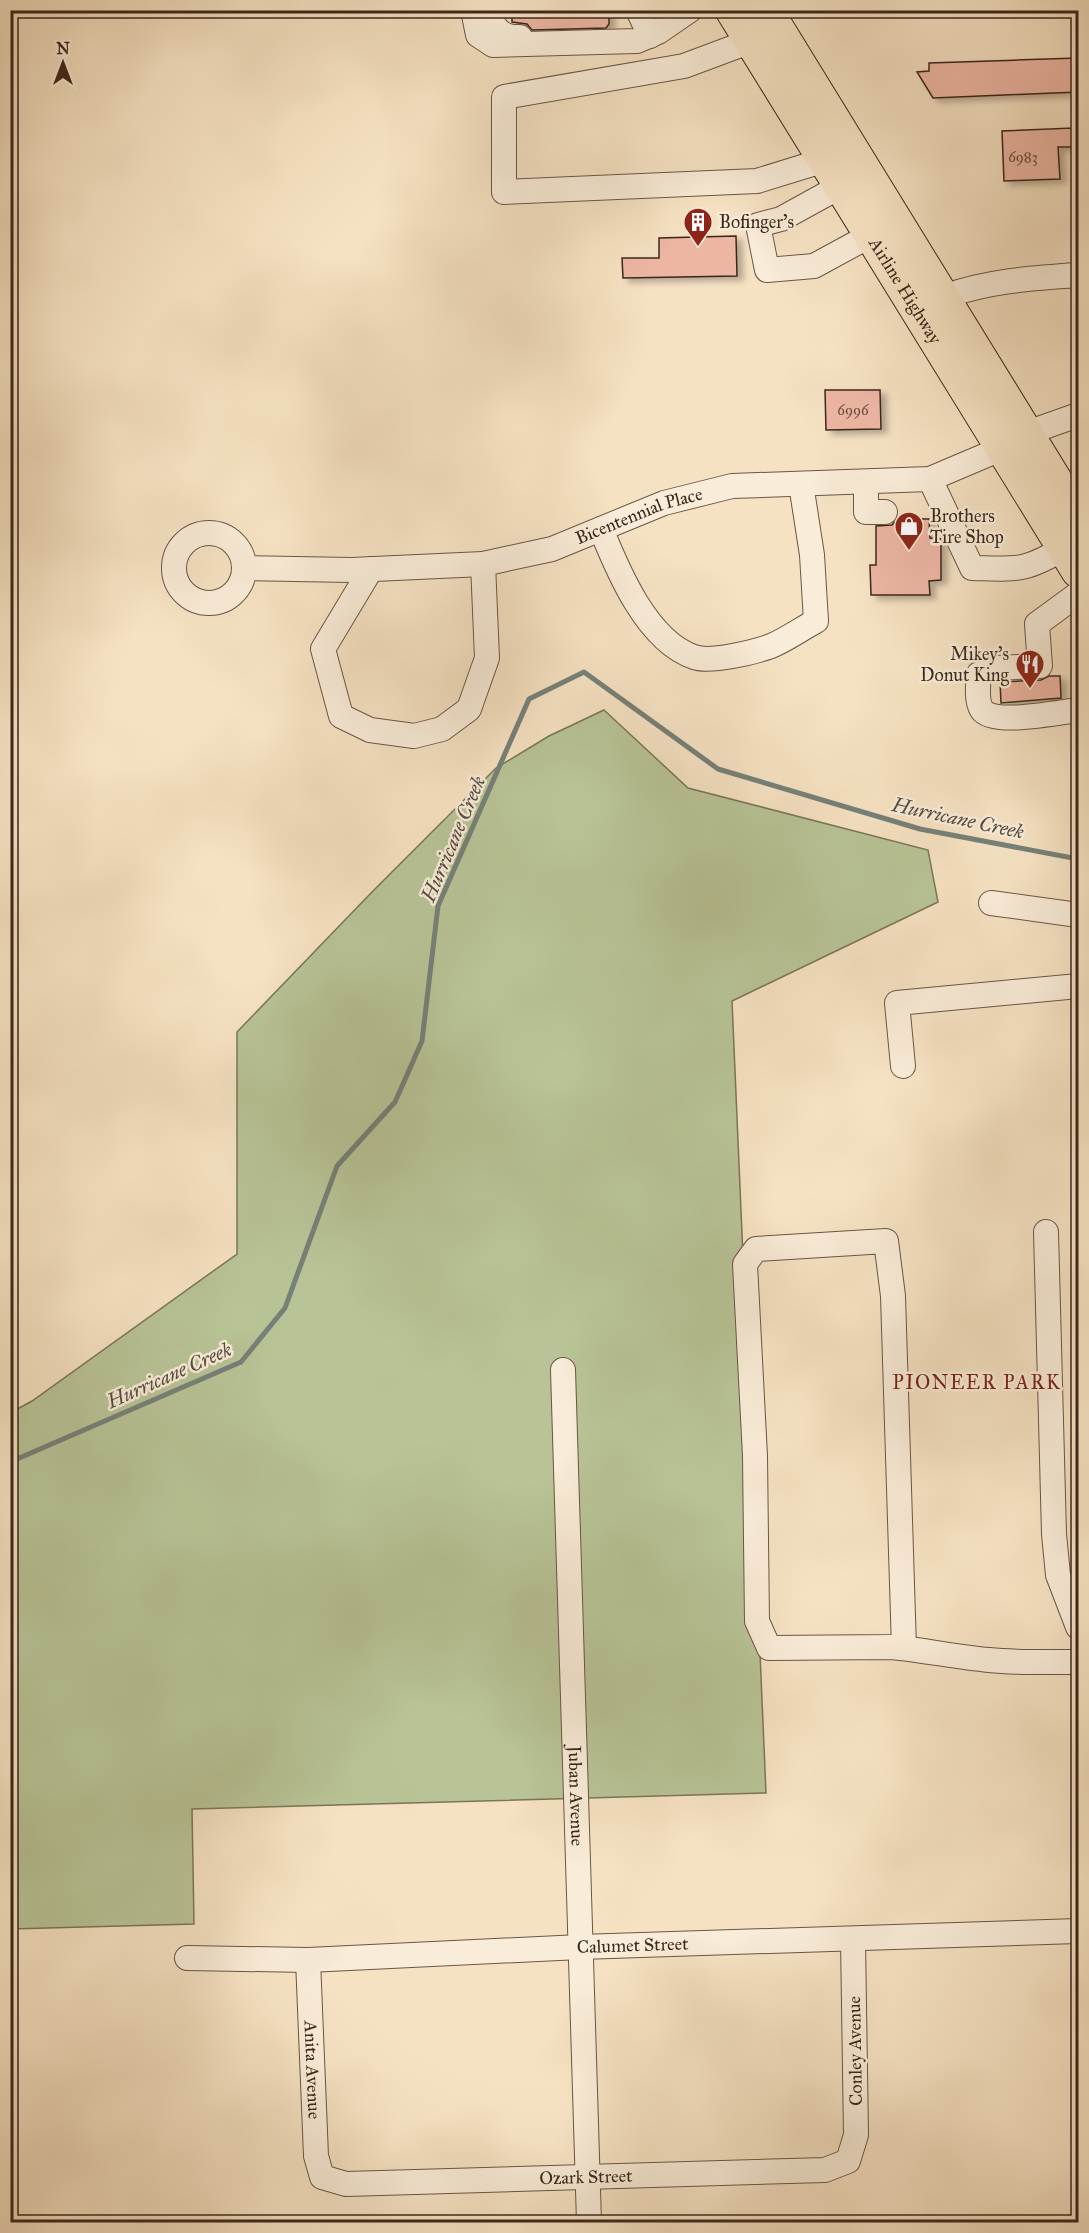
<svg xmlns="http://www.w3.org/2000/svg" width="1089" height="2233" viewBox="0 0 1089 2233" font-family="'IM FELL Great Primer',serif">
<defs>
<filter id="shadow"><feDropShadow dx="6" dy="4" stdDeviation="3" flood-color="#0004"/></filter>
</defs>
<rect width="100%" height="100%" fill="#f6e2c3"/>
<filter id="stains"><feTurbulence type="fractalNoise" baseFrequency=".00333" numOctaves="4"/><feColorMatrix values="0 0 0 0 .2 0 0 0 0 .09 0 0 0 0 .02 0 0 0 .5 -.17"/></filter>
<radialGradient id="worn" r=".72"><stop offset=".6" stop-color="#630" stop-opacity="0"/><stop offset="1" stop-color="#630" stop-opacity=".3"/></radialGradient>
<!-- green -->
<path fill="#b8c497" stroke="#7a7659" stroke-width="1.5" d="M604,710l84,78 240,62 10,52 -206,99 34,792 -574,16 2,115 -183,5 -1,-516 22,-12 205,-147v-222l134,-139 125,-125 53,-32z"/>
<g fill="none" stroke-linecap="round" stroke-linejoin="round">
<!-- stream -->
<path stroke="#768179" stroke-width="5" d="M10,1462l231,-100 44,-54 52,-142 58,-64 27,-61 16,-135 91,-207 55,-27 134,97 202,60 158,30"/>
</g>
<!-- building -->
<g fill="#ecb6a3" stroke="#3b271b" stroke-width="1.5" filter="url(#shadow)">
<path d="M512,10h97v14l-3,4 -74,2 -5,-6 -15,-2z"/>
<path d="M1078,58v34l-145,6 -16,-26 12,-1v-8z"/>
<path d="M1073,128l1,19h-16l2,32 -56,2 -2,-50z"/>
<path d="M736,236l1,40 -114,2 -1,-20h37v-20z"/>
<path d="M825,390h55l1,39 -55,1z"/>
<path d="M897,519h32l1,19 11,1v41l-12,1 1,14h-59l-1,-30h6v-39l16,-1z"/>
<path d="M1049,676h11l1,22 -60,5 -1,-21 41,-2z"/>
</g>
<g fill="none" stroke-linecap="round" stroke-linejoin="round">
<!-- minor casing -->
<g stroke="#6a5645" stroke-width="26">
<g id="minor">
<path d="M473,10l5,25 15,10 144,-4 21,-9 32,-22"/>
<path d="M493,10l-3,5c5,16 14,23 30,22"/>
<path d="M638,10l12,26"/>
<path d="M751,41l-67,25 -180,31v95l253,-11 68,-21"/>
<path d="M841,186l-60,33 -23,6 9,45 47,-4 57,-31"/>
<path d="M943,297c45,-16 88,-19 135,-22"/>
<path d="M930,479l42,89c45,1 52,4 92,-20"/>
<path d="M866,482v30h19"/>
<path d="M601,529c17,42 46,112 93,128 16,6 61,-5 77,-11 15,-6 30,-17 45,-25l-4,-66 -11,-71"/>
<circle cx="209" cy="568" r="35"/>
<path id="s1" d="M245,568l107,2 131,-6 69,-15 112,-46 68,-17 198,-7 73,-31 24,-15 51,-18"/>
<path d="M371,569l-48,80 18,67 29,14 44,6 28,-7 27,-20 18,-51 -4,-94"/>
<path d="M1078,594l-41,30 3,42 -45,2 -16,6c-1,11 -3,27 3,36 11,16 78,2 96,0"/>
<path d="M991,903l87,12"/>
<path d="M903,1066l-6,-63 181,-17"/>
<path d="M1046,1232l8,302 4,41 20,52"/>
<path id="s2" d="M563,1370l26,852"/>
<path d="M904,1648l-11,-352 -7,-55 -130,8 -11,15 10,192 2,165 12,27 122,-1c33,3 65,10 98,13 29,3 60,2 89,2"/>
<path id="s3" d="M187,1958l121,2 272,-13 498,-16"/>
<path id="s4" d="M308,1960l8,196 6,21 24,7 479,-14 23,-9 8,-26 -3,-195"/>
</g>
</g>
<!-- highway casing -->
<g stroke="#3b271b" stroke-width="35">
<g id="highway">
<path id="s5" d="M732,10l346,561"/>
<path d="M766,10l312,507"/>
</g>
</g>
<!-- minor -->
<use href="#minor" stroke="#f9ecd8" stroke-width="24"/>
<!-- highway -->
<use href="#highway" stroke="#f6e2c3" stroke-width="33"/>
</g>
<!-- icons -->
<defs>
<g id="building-pin" transform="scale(1.5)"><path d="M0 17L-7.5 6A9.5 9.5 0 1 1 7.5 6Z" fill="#8f2418" stroke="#f9ecd8"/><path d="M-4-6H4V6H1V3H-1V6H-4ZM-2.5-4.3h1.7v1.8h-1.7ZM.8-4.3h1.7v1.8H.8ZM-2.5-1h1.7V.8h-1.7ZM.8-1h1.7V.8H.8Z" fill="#fff"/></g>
<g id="shop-pin" transform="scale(1.5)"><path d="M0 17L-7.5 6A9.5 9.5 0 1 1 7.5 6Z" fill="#8f2418" stroke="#f9ecd8"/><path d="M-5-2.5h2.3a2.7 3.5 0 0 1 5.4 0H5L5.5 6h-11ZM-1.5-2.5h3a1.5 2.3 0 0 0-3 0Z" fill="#fff"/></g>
<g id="restaurant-pin" transform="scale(1.5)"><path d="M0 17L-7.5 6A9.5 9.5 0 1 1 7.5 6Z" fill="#8f2418" stroke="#f9ecd8"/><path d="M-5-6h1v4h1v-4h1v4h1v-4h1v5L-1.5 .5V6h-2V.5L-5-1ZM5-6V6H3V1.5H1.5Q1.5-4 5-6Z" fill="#fff"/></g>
</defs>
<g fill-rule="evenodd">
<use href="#building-pin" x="698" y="222"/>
<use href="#shop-pin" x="909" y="526"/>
<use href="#restaurant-pin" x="1030" y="664"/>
</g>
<g text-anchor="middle" stroke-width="5" stroke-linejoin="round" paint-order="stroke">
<!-- number labels -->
<g font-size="15" fill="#674b3d">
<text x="1023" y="162">6983</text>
<text x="853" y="415">6996</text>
</g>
<!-- poi labels -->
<g font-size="18" fill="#3b271b" stroke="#f9ecd8" text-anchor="start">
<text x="719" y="228">Bofinger's</text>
<text x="930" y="522">Brothers<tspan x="930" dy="21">Tire Shop</tspan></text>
<text x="1009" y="660" text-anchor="end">Mikey's<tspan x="1009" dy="21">Donut King</tspan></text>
</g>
<!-- street labels -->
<g font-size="18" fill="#3b271b" stroke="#f9ecd8">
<text dy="6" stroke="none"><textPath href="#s5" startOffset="330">Airline Highway</textPath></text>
<text dy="6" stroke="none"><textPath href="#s1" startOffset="402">Bicentennial Place</textPath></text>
<text dy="6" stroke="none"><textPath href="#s2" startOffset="426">Juban Avenue</textPath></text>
<text dy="6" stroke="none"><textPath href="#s3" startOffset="446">Calumet Street</textPath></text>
<text transform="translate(855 2051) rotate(-91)" y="6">Conley Avenue</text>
<text dy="6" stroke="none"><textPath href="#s4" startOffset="110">Anita Avenue</textPath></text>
<text dy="6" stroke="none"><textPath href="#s4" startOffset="483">Ozark Street</textPath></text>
</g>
<!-- water labels -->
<g font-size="20" font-style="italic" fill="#544c42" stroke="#f9ecd8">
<text transform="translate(958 818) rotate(12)" y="7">Hurricane Creek</text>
<text transform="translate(453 839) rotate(-67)" y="7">Hurricane Creek</text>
<text transform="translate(169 1375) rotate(-24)" y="7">Hurricane Creek</text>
</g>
<!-- neighbourhood labels -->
<g font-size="20" letter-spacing="1.5" fill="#7a1f14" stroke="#f9ecd8">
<text x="977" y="1389">PIONEER PARK</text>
</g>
</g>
<!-- margin -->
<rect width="1089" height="2233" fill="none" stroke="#f6e2c3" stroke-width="36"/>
<rect x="12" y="12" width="1065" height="2209" fill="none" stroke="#3b271b" stroke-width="3"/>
<rect x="18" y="18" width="1053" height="2197" fill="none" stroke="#3b271b" stroke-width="1.5"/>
<!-- north arrow -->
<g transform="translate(63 63)" stroke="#f9ecd8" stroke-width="4.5" paint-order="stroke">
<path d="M0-4.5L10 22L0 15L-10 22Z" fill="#3b271b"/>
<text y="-9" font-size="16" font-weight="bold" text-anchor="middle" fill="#3b271b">N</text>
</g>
<rect width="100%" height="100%" filter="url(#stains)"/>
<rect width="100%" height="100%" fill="url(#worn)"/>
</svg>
